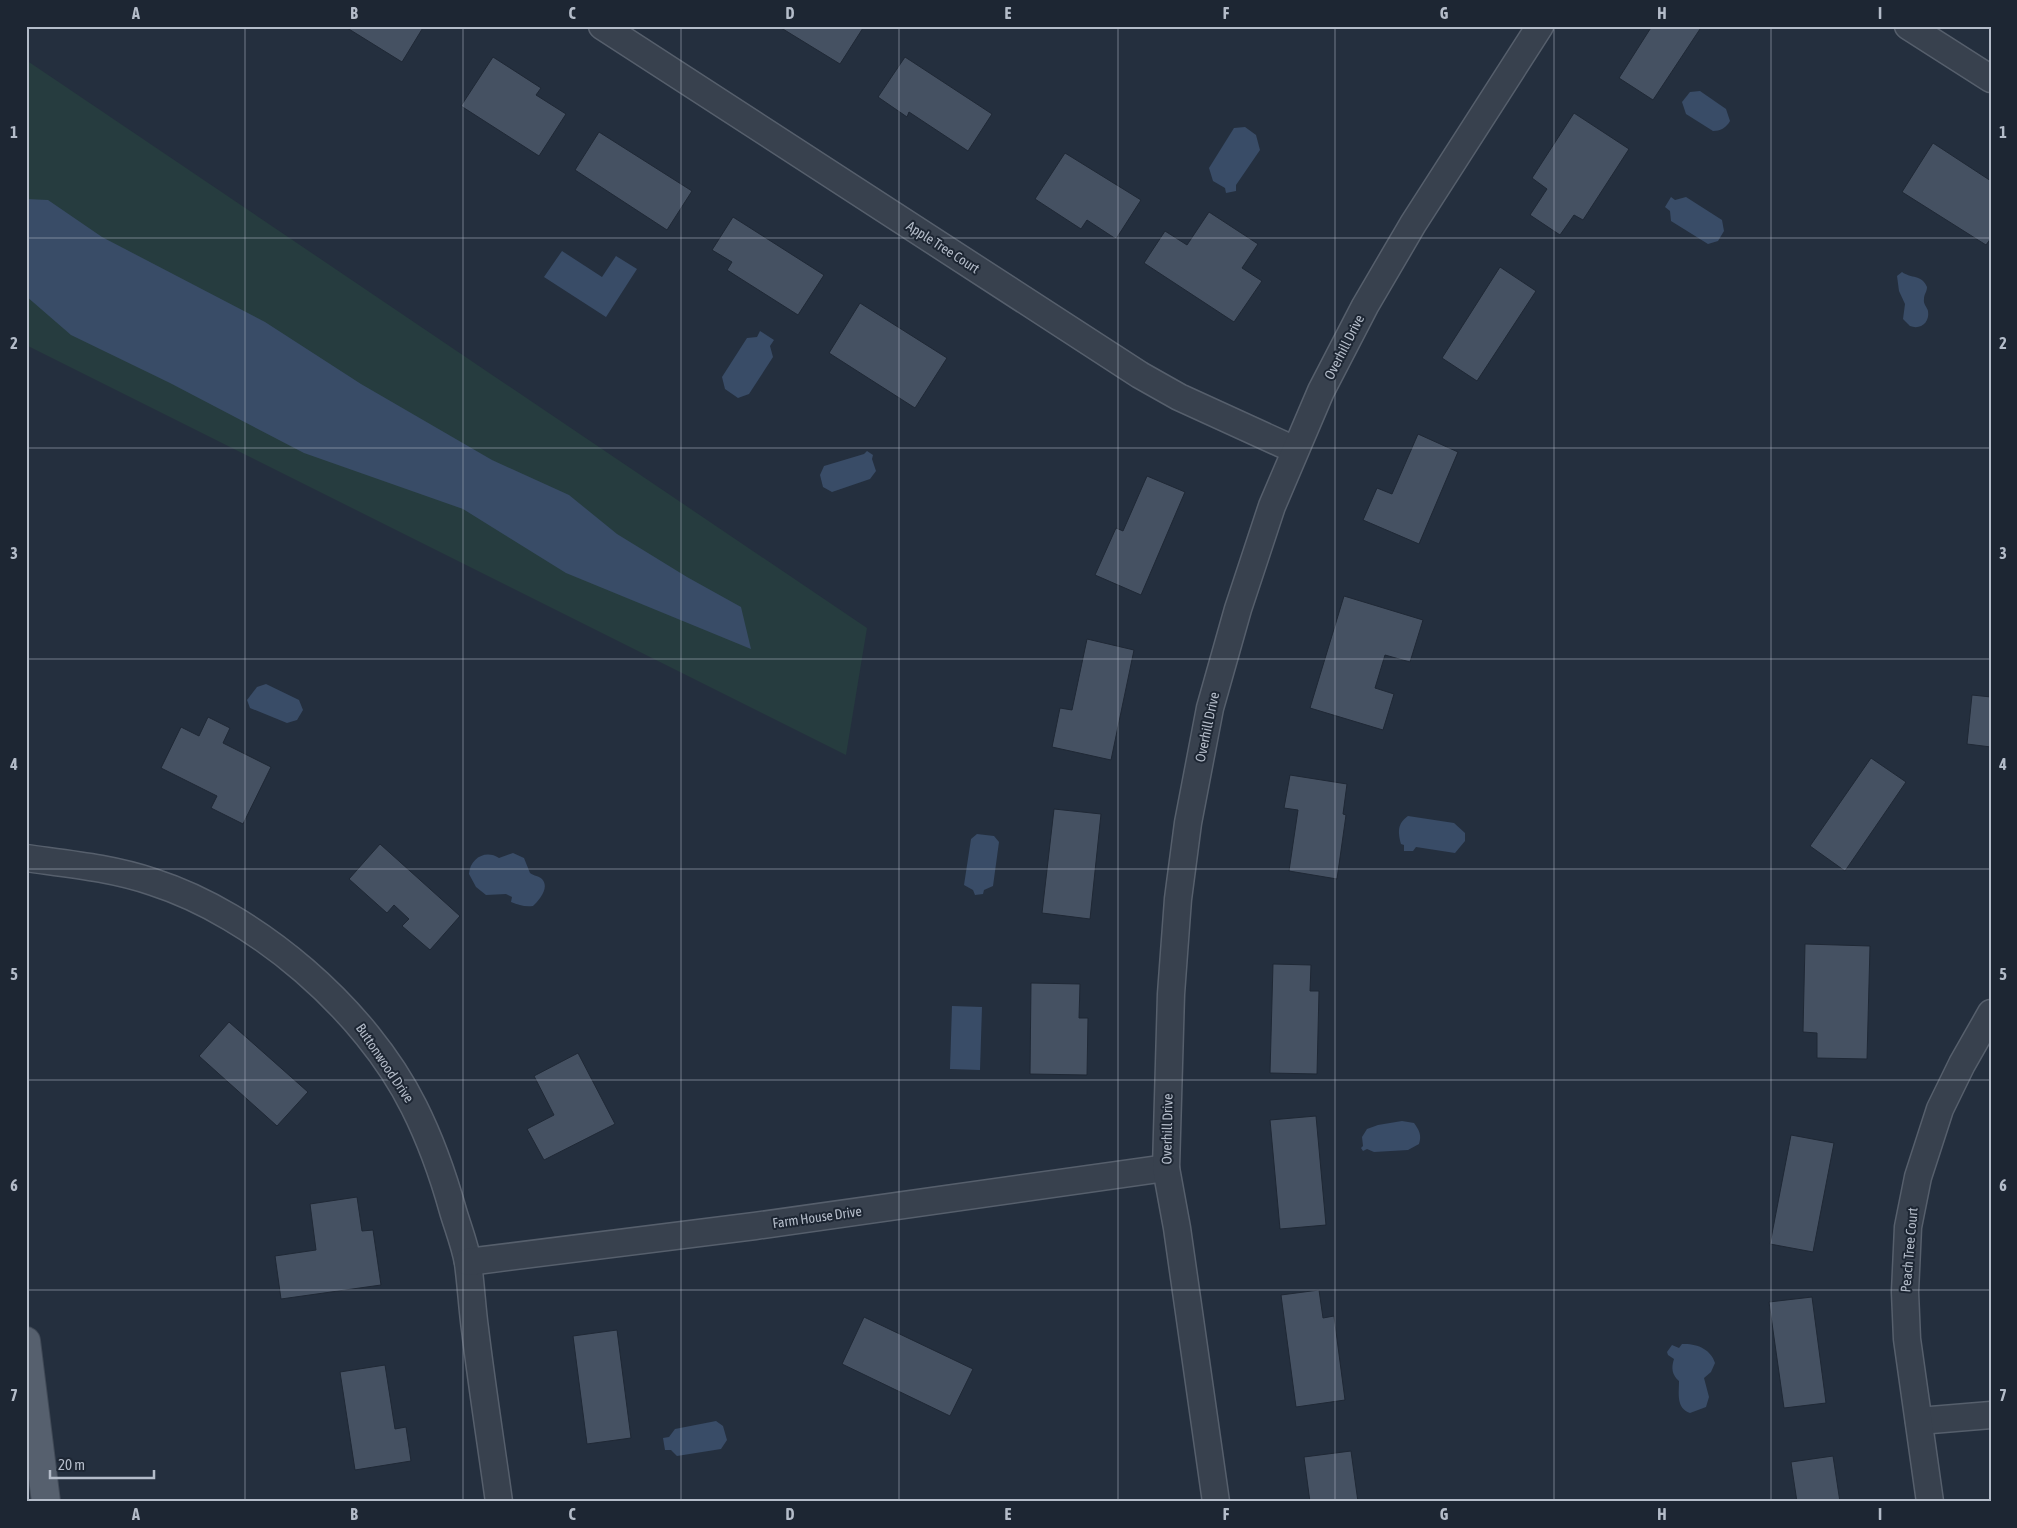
<svg xmlns="http://www.w3.org/2000/svg" width="2017" height="1528" viewBox="0 0 2017 1528" font-family="'Asap Condensed',sans-serif">
<rect width="100%" height="100%" fill="#242f3e"/>
<!-- green -->
<path fill="#263c3f" d="M26,60l841,568 -21,127 -820,-410z"/>
<!-- water -->
<g fill="#394c67">
<path d="M1700,91l26,18 4,12c-4,7 -10,10 -17,10l-27,-17 -4,-12 8,-10z"/>
<path d="M1245,127l11,8 4,15 -24,35v6l-10,2 -1,-5 -12,-7 -4,-13 25,-40z"/>
<path d="M1671,197l4,3 11,-3 36,23 2,11 -6,10 -10,3 -37,-23 -1,-10 -5,-4z"/>
<path d="M26,199l22,1 54,37 163,85 96,62 131,76 77,35 48,39 70,43 54,30 10,42 -185,-76 -103,-64 -159,-56 -134,-70 -99,-48 -45,-39z"/>
<path d="M562,251l40,26 14,-21 21,13 -31,48 -62,-40z"/>
<path d="M1902,272c9,7 20,2 25,15 0,5 -3,7 -3,12 -1,5 3,8 4,12 2,12 -8,19 -18,15l-7,-7 2,-15 -6,-13 -2,-15z"/>
<path d="M760,331l14,9 -4,6 3,11 -24,37 -11,4 -13,-9 -3,-12 25,-39 10,-1z"/>
<path d="M867,451l6,4 -1,4 4,12 -6,8 -38,13 -9,-5 -3,-12 4,-9 40,-12z"/>
<path d="M266,684l33,16 4,10 -6,10 -10,3 -37,-15 -3,-8 10,-13z"/>
<path d="M1408,816l46,7 11,10v8l-10,12 -39,-6 -3,4h-9v-6l-3,-1c-3,-12 -4,-20 7,-28z"/>
<path d="M977,834l17,2 5,6 -6,44 -9,4 -1,4 -8,1 -2,-5 -9,-5 7,-46z"/>
<path d="M513,853l11,5 6,15c4,3 9,3 12,6 8,9 -3,21 -9,27 -9,1 -14,-1 -22,-4l1,-5 -6,-3 -20,1 -10,-8 -7,-13c1,-16 17,-25 30,-16z"/>
<path d="M952,1006l30,1 -2,63 -30,-1z"/>
<path d="M1402,1121l12,2c5,7 8,12 5,21l-11,6 -34,2 -7,-3 -4,2 -2,-3 2,-2 -1,-9 5,-8 11,-4z"/>
<path d="M1682,1344c14,-1 29,5 33,19l-4,9 -7,6 5,19 -3,10 -16,6c-14,-5 -11,-19 -11,-32 -7,-6 -8,-13 -5,-22l-6,-4 -1,-3 5,-7 7,3z"/>
<path d="M716,1421l7,5 4,14 -6,9 -44,7 -6,-6h-6l-2,-12 6,-1 6,-8z"/>
</g>
<!-- building -->
<g fill="#455162" stroke="#1f2835">
<path d="M344,26h80l-22,36z"/>
<path d="M778,26h82l3,2 -23,36z"/>
<path d="M1652,26h50l-49,74 -34,-22z"/>
<path d="M493,57l48,31 -5,7 30,19 -27,42 -78,-50z"/>
<path d="M905,57l87,57 -24,37 -59,-39 -2,5 -29,-20z"/>
<path d="M1574,113l55,36 -46,71 -9,-5 -14,20 -30,-20 17,-26 -15,-11z"/>
<path d="M599,132l93,59 -25,39 -92,-60z"/>
<path d="M1933,143l58,38v57l-5,7 -84,-53z"/>
<path d="M1065,153l76,47 -25,39 -29,-19 -6,9 -46,-30z"/>
<path d="M1209,212l49,32 -16,24 20,13 -28,41 -90,-59 21,-32 22,14z"/>
<path d="M733,217l91,58 -26,40 -71,-45 5,-8 -20,-12z"/>
<path d="M1500,267l36,24 -59,90 -35,-23z"/>
<path d="M860,303l87,55 -32,50 -86,-55z"/>
<path d="M1418,434l40,18 -39,92 -56,-24 14,-32 15,6z"/>
<path d="M1147,476l38,16 -44,103 -46,-20 21,-47 7,3z"/>
<path d="M1344,596l79,24 -13,42 -25,-7 -10,33 19,6 -11,36 -73,-22z"/>
<path d="M1087,639l47,11 -23,110 -59,-13 8,-39 12,2z"/>
<path d="M1972,695l19,2v50l-24,-3z"/>
<path d="M208,717l22,11 -7,15 48,24 -28,57 -32,-16 6,-12 -56,-28 20,-41 18,9z"/>
<path d="M1871,758l35,24 -61,89 -35,-25z"/>
<path d="M1290,775l57,9 -4,30 3,1 -9,64 -48,-8 9,-61 -14,-2z"/>
<path d="M1054,809l47,5 -11,105 -48,-6z"/>
<path d="M380,844l80,72 -30,34 -28,-24 7,-7 -15,-14 -7,8 -38,-34z"/>
<path d="M1805,944l65,2 -3,113 -50,-1v-25l-14,-1z"/>
<path d="M1273,964l38,1 -1,26h9l-2,83 -47,-1z"/>
<path d="M1031,983l49,1 -1,34h9l-1,57 -57,-1z"/>
<path d="M229,1022l79,70 -31,34 -78,-70z"/>
<path d="M578,1053l37,71 -71,36 -17,-31 27,-14 -20,-39z"/>
<path d="M1316,1116l10,109 -46,4 -10,-109z"/>
<path d="M1791,1135l43,8 -21,109 -43,-8z"/>
<path d="M357,1197l5,34 11,-1 8,55 -100,14 -6,-43 41,-6 -6,-46z"/>
<path d="M1319,1290l4,28 11,-2 11,84 -49,7 -15,-112z"/>
<path d="M1812,1297l14,106 -42,5 -15,-106z"/>
<path d="M864,1317l109,52 -23,47 -108,-52z"/>
<path d="M617,1330l14,108 -44,6 -14,-108z"/>
<path d="M385,1365l10,64 11,-2 5,34 -56,9 -15,-98z"/>
<path d="M1351,1451l7,51h-48l-6,-45z"/>
<path d="M1833,1456l7,46h-43l-6,-40z"/>
</g>
<g fill="none" stroke-linecap="round" stroke-linejoin="round">
<!-- street casing -->
<g stroke="#565f6c" stroke-width="29">
<g id="street">
<path d="M602,26l538,349 39,22 116,53"/>
<path d="M1908,26l83,53"/>
<path d="M26,858c43,6 86,10 127,24 103,33 213,128 261,225 17,34 29,68 39,104 5,17 12,34 15,52 3,22 4,44 7,66 7,58 16,115 24,173"/>
<path d="M468,1262l287,-36 411,-58"/>
<path d="M1919,1421l72,-6"/>
<path d="M1216,1502l-39,-274 -11,-60 5,-174 7,-95 10,-76 22,-115 28,-99 34,-103 49,-115 44,-85 48,-82 127,-198"/>
<path d="M1930,1502l-23,-163 -2,-47 3,-65 10,-50 22,-68 22,-45 29,-51"/>
</g>
</g>
<!-- primary casing -->
<g stroke="#414a57" stroke-width="30">
<path id="primary" d="M26,1341l20,161"/>
</g>
<!-- street -->
<use href="#street" stroke="#38414e" stroke-width="26"/>
<!-- primary -->
<use href="#primary" stroke="#56606e" stroke-width="28"/>
</g>
<!-- grid -->
<path fill="none" stroke="#b4bcc9" stroke-width="1" stroke-opacity="0.55" d="M245,26v1476M463,26v1476M681,26v1476M899,26v1476M1118,26v1476M1335,26v1476M1554,26v1476M1771,26v1476M26,238h1965M26,448h1965M26,659h1965M26,869h1965M26,1080h1965M26,1290h1965"/>
<g text-anchor="middle" stroke-width="4" stroke-linejoin="round" paint-order="stroke">
<!-- street labels -->
<g font-size="14" fill="#b4bcc9" stroke="#1d2633">
<text transform="translate(943 247) rotate(33)" y="5">Apple Tree Court</text>
<text transform="translate(1344 347) rotate(-63)" y="5">Overhill Drive</text>
<text transform="translate(1207 727) rotate(-78)" y="5">Overhill Drive</text>
<text transform="translate(385 1063) rotate(56)" y="5">Buttonwood Drive</text>
<text transform="translate(1167 1129) rotate(-89)" y="5">Overhill Drive</text>
<text transform="translate(817 1217) rotate(-8)" y="5">Farm House Drive</text>
<text transform="translate(1909 1250) rotate(-85)" y="5">Peach Tree Court</text>
</g>
</g>
<!-- border -->
<rect width="2017" height="1528" fill="none" stroke="#1d2633" stroke-width="55"/>
<!-- scale -->
<path d="M50 1470v8h104v-8" fill="none" stroke="#b4bcc9" stroke-width="2.5"/>
<text x="58" y="1470" font-size="15" fill="#b4bcc9" stroke="#1d2633" stroke-width="4" paint-order="stroke">20 m</text>
<rect x="28" y="28" width="1962" height="1472" fill="none" stroke="#b4bcc9" stroke-width="2"/>
<g font-size="16" text-anchor="middle" font-weight="bold" fill="#b4bcc9">
<text x="136" y="19">A</text>
<text x="354" y="19">B</text>
<text x="572" y="19">C</text>
<text x="790" y="19">D</text>
<text x="1008" y="19">E</text>
<text x="1226" y="19">F</text>
<text x="1444" y="19">G</text>
<text x="1662" y="19">H</text>
<text x="1880" y="19">I</text>
<text x="14" y="138">1</text>
<text x="2003" y="138">1</text>
<text x="14" y="349">2</text>
<text x="2003" y="349">2</text>
<text x="14" y="559">3</text>
<text x="2003" y="559">3</text>
<text x="14" y="770">4</text>
<text x="2003" y="770">4</text>
<text x="14" y="980">5</text>
<text x="2003" y="980">5</text>
<text x="14" y="1191">6</text>
<text x="2003" y="1191">6</text>
<text x="14" y="1401">7</text>
<text x="2003" y="1401">7</text>
<text x="136" y="1520">A</text>
<text x="354" y="1520">B</text>
<text x="572" y="1520">C</text>
<text x="790" y="1520">D</text>
<text x="1008" y="1520">E</text>
<text x="1226" y="1520">F</text>
<text x="1444" y="1520">G</text>
<text x="1662" y="1520">H</text>
<text x="1880" y="1520">I</text>
</g>
</svg>
